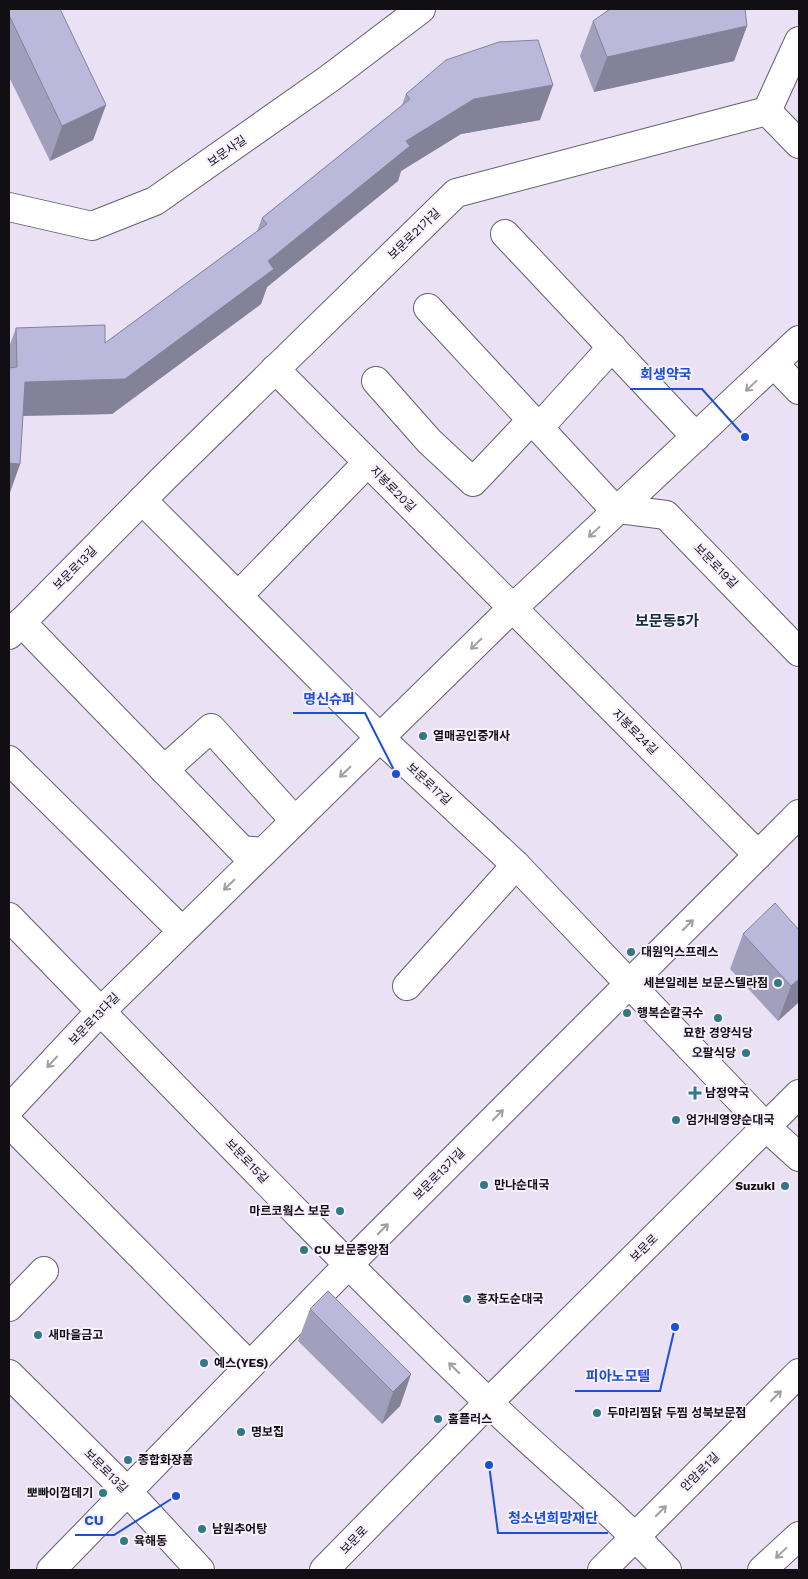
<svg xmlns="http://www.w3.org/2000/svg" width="808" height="1579" viewBox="0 0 808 1579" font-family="'Work Sans','Noto Sans KR',sans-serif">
<rect width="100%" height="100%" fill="#eae2f4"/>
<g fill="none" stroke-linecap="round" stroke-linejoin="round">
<!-- minor casing -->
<g stroke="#665e6e" stroke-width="30">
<g id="minor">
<path d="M767,111l32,-70"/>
<path d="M767,111l32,33"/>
<path d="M9,207l83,19 63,-25 175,-123 91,-69"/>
<path d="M505,234l191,203"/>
<path d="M428,308l188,203"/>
<path d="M774,364l25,26"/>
<path d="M275,369l483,486"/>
<path d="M376,381l53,60 44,41 50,-53 23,-9 66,-73"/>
<path d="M142,500l238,238 136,127 250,262 33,30"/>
<path d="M619,509l47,6 133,137"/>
<path d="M238,596l129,-133"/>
<path d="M21,622l221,228 21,2"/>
<path d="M9,635l155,-157 292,-285 311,-82"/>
<path d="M9,760l173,171"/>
<path d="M164,770l47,-42 84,93"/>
<path d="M9,917c158,162 315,327 478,484 59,58 124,108 180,169"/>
<path d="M407,986l109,-121"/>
<path d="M9,1109l85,-91 406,-398 299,-280"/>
<path d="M9,1123l240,242"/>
<path d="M9,1307l35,-36"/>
<path d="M9,1374l118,117 73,79"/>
<path d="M51,1570l298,-306 450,-450"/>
<path d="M602,1570l197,-197"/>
<path d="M762,1570l37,-34"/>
</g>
</g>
<!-- major casing -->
<g stroke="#665e6e" stroke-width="30">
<path id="major" d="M324,1570l164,-167 311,-309"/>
</g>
<!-- minor -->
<use href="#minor" stroke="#fff" stroke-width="28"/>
<!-- major -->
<use href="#major" stroke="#fff" stroke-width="28"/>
</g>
<!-- wall -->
<g fill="#a19fbc">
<path d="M9,9l97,96 -13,35 -43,21 -41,-84z"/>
<path d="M593,21l154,5 -13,35 -140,31 -14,-36z"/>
<path d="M406,94l134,26 -79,14 -60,37 -3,10 -131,106 -6,17 -149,110 -89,2 -3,48 -11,31v-148l7,-19 89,15 152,-112 5,-13 140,-113z"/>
<path d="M799,930v72l-21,19 -48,-52 13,-35z"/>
<path d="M310,1309l101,65 -11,32 -18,18 -84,-83z"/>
</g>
<!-- shaded-wall -->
<g fill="#838299">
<path d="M747,26l-13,35 -140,31 13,-35z"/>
<path d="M553,85l-13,35 -79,14 -60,37 -3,10 -131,106 -6,17 -149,110 -100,2 13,-34 100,-3 143,-118 138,-120 68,-42z"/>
<path d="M106,105l-13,35 -43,21 12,-35z"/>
<path d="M9,463l11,1 -11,31z"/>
<path d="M799,979v23l-21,19 13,-35z"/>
<path d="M411,1374l-11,32 -18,18 11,-32z"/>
</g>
<!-- building -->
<g fill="#bbb9db" stroke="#838299">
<path d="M9,9h51l46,96 -44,21 -53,-111z"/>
<path d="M610,9h135l2,17 -140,31 -14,-36z"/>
<path d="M538,40l15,45 -79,14 -68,42 4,5 -142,115 6,8 -149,110 -100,3 -5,82 -11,-1v-95l8,-1 -1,-39 89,-3v18l162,-119 -5,-6 148,-119 -4,-5 40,-34 53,-18z"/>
<path d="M775,903l24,27v49l-8,7 -48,-52z"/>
<path d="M328,1291l83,83 -18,18 -83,-83z"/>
</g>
<!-- one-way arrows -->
<defs><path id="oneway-shaft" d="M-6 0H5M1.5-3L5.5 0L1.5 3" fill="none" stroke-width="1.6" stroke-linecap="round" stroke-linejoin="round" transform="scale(1.25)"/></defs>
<g stroke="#a09fa1">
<use href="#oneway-shaft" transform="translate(751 386) rotate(137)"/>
<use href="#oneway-shaft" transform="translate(594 532) rotate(137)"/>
<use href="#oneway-shaft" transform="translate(476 644) rotate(136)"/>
<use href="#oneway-shaft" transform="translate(345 772) rotate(136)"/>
<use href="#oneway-shaft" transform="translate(229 885) rotate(136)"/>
<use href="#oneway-shaft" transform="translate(688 925) rotate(-45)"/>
<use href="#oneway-shaft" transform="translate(52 1062) rotate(133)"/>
<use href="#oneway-shaft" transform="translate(498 1115) rotate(-45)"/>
<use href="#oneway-shaft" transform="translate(383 1229) rotate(-45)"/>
<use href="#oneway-shaft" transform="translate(454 1368) rotate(-135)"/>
<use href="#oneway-shaft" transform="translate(776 1396) rotate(-45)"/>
<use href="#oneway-shaft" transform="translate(661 1511) rotate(-45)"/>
<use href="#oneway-shaft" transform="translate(781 1553) rotate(137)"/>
</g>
<!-- markers -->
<g fill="#337985" stroke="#f7f0fe" stroke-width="2">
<circle cx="423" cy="736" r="5"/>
<circle cx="631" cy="952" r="5"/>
<circle cx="778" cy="983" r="5"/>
<circle cx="627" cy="1013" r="5"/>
<circle cx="718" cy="1018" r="5"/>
<circle cx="746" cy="1053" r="5"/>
<path d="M692.5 1085.5h5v5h5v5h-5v5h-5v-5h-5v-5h5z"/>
<circle cx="676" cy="1120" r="5"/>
<circle cx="484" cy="1185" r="5"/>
<circle cx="785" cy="1186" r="5"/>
<circle cx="340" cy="1211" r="5"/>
<circle cx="304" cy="1250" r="5"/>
<circle cx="467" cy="1299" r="5"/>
<circle cx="38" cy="1335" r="5"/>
<circle cx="204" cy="1363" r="5"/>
<circle cx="597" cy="1413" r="5"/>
<circle cx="438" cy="1419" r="5"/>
<circle cx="241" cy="1432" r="5"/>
<circle cx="128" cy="1460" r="5"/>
<circle cx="103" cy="1493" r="5"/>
<circle cx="202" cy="1529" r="5"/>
<circle cx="124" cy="1541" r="5"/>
</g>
<g text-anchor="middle" stroke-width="4" stroke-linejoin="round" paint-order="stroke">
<!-- street labels -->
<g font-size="12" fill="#110e14" stroke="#f7f0fe">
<text transform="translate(227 151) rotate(-35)" y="4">보문사길</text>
<text transform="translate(414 234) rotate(-44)" y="4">보문로21가길</text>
<text transform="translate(393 489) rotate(45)" y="4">지봉로20길</text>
<text transform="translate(716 566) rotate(46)" y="4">보문로19길</text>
<text transform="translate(75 568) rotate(-45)" y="4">보문로13길</text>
<text transform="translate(635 732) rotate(45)" y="4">지봉로24길</text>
<text transform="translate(429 784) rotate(43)" y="4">보문로17길</text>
<text transform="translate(94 1019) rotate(-46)" y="4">보문로13다길</text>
<text transform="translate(247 1161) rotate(46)" y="4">보문로15길</text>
<text transform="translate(439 1174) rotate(-45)" y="4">보문로13가길</text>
<text transform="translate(644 1248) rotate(-45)" y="4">보문로</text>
<text transform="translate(106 1471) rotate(45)" y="4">보문로13길</text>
<text transform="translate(700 1472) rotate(-45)" y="4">안암로1길</text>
<text transform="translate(354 1540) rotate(-46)" y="4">보문로</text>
</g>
<!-- poi labels -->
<g font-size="12" font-weight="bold" fill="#110e14" stroke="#f7f0fe" text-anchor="start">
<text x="433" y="740">열매공인중개사</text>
<text x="641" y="956">대원익스프레스</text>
<text x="768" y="987" text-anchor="end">세븐일레븐 보문스텔라점</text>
<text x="637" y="1017">행복손칼국수</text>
<text x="718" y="1037" text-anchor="middle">묘한 경양식당</text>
<text x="736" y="1057" text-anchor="end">오팔식당</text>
<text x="705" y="1097">남정약국</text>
<text x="686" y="1124">엄가네영양순대국</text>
<text x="494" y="1189">만나순대국</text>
<text x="775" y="1190" text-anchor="end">Suzuki</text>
<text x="330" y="1215" text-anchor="end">마르코웤스 보문</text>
<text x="314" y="1254">CU 보문중앙점</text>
<text x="477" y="1303">홍자도순대국</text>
<text x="48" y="1339">새마을금고</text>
<text x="214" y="1367">예스(YES)</text>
<text x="607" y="1417">두마리찜닭 두찜 성북보문점</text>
<text x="448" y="1423">홈플러스</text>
<text x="251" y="1436">명보집</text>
<text x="138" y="1464">종합화장품</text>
<text x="93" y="1497" text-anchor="end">뽀빠이껍데기</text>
<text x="212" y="1533">남원추어탕</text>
<text x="134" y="1545">육해동</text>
</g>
<!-- quarter labels -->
<g font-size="15" font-weight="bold" fill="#113339" stroke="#f7f0fe">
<text x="667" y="626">보문동5가</text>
</g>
</g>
<!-- callouts -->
<path fill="none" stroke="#1d4ed8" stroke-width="2" d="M745 437L702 389H630M396 774L365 713H293M675 1327L660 1391H575M489 1465L498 1533H608M176 1496L114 1535H75"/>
<g fill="#1d4ed8" stroke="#f7f0fe" stroke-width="2">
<circle cx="745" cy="437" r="5"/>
<circle cx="396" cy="774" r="5"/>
<circle cx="675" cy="1327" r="5"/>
<circle cx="489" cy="1465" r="5"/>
<circle cx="176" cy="1496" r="5"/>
</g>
<g font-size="14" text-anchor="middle" font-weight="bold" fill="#1d4ed8" stroke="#f7f0fe" stroke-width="4" stroke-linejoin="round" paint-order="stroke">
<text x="666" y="379">회생약국</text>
<text x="329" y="704">명신슈퍼</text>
<text x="618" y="1381">피아노모텔</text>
<text x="553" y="1523">청소년희망재단</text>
<text x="94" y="1525">CU</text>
</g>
<!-- border -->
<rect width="808" height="1579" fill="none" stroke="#110e14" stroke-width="20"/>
</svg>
